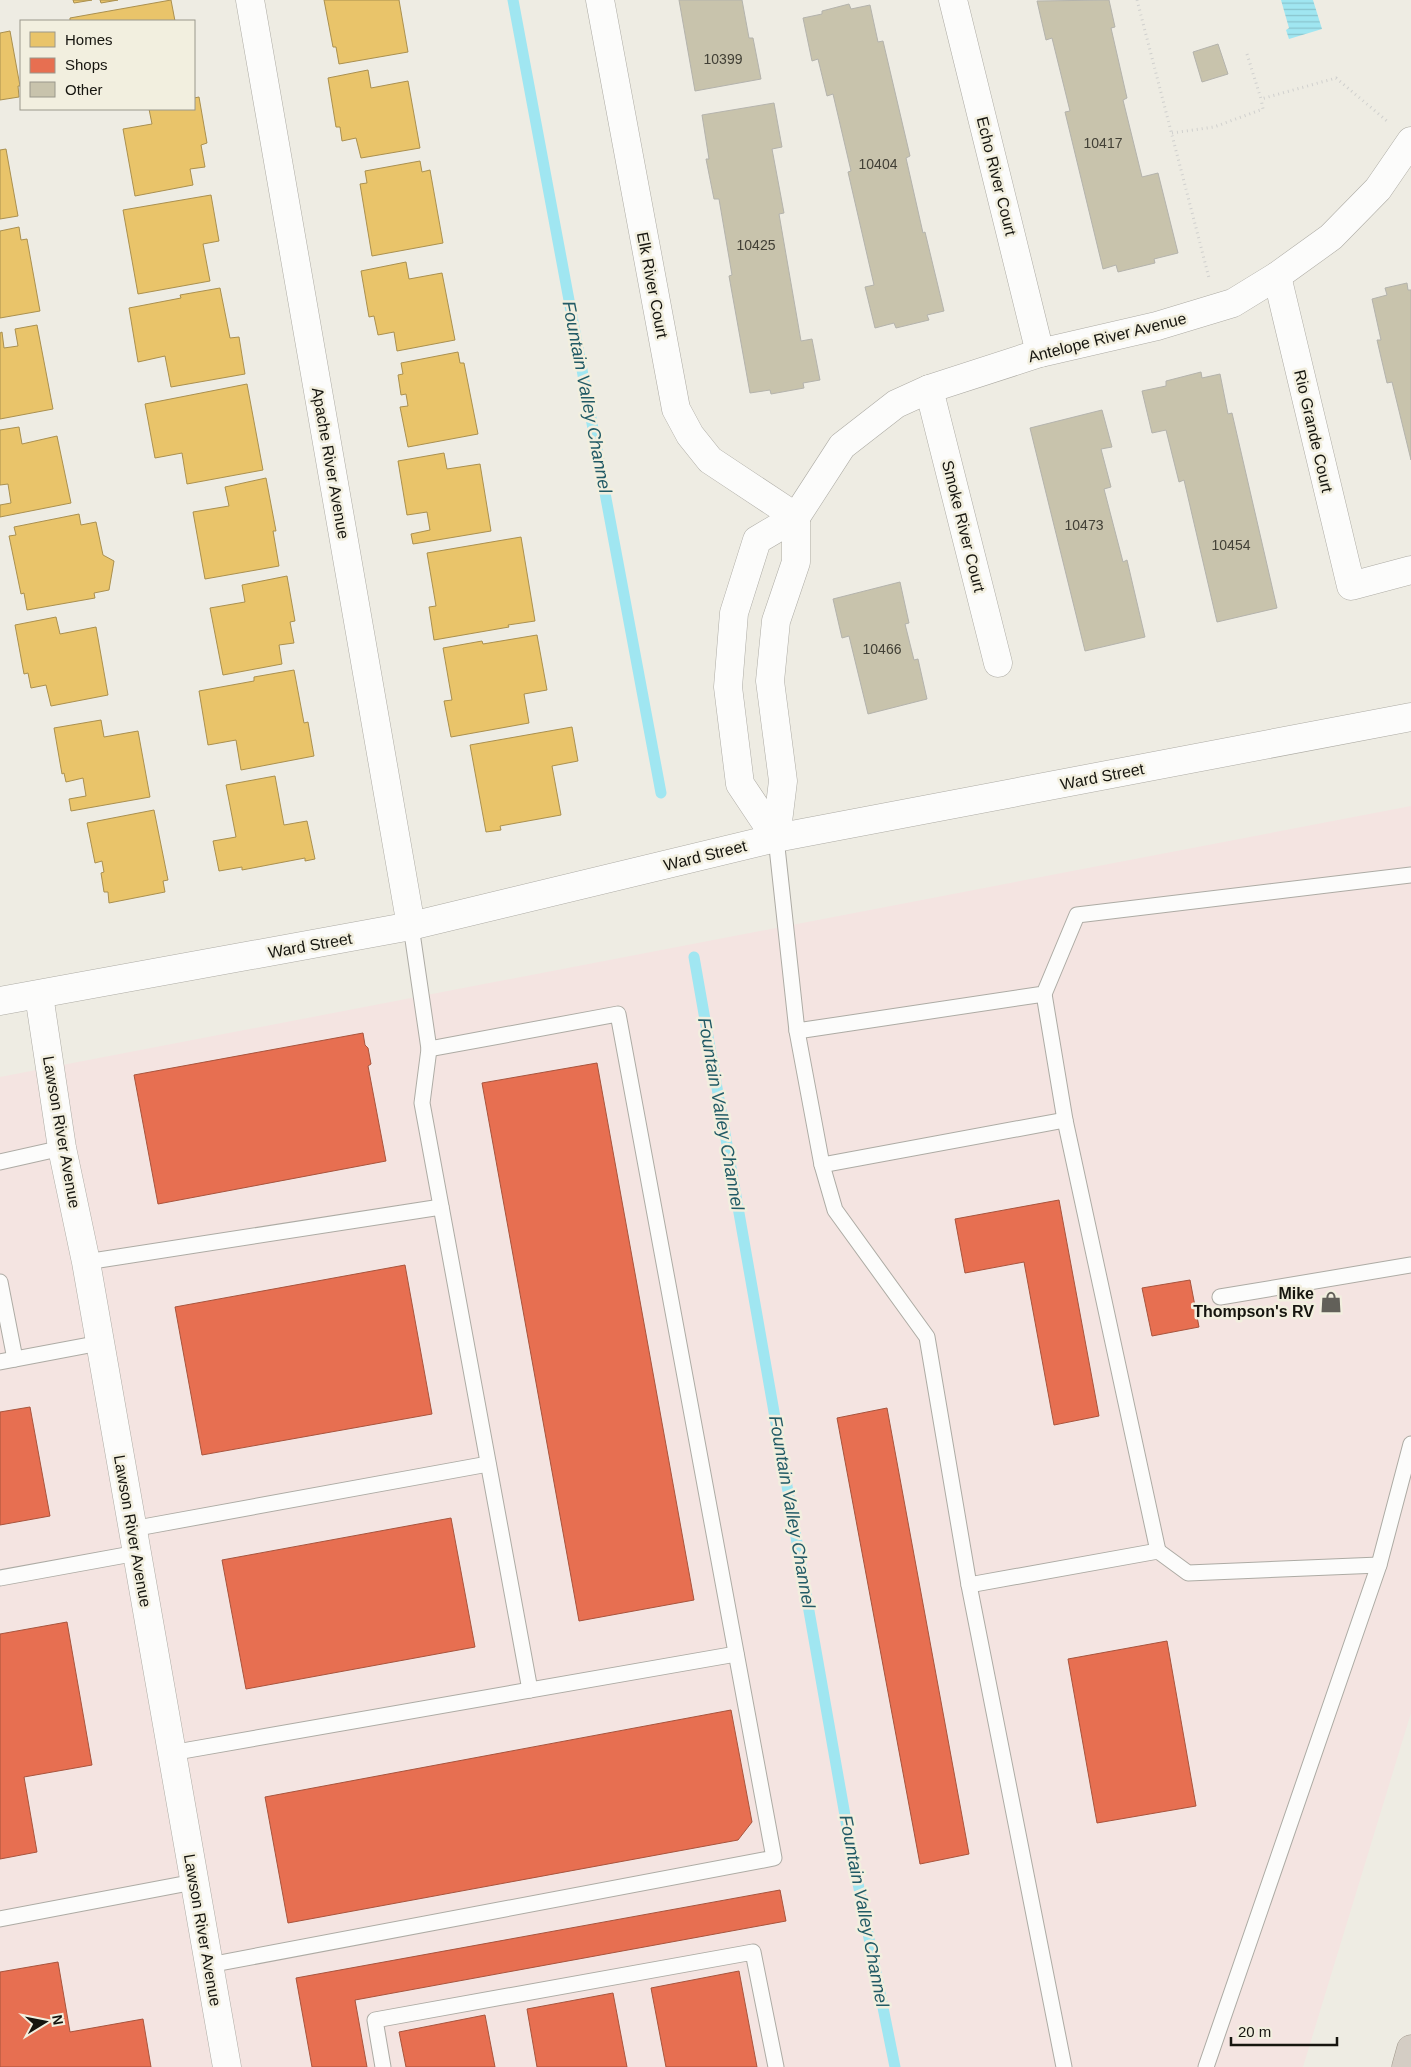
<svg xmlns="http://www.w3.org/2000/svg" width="1411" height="2067" viewBox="0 0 1411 2067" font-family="Arial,sans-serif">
<defs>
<pattern id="water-rules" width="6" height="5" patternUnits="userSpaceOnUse" patternTransform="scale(1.25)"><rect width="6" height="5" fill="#a0e6f1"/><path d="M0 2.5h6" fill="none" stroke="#89c4cd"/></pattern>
</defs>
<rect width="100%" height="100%" fill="#eeece3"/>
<!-- commercial -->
<path fill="#f4e4e1" d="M1411,806v907l-108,354h-1303v-990z"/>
<!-- water -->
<path fill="url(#water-rules)" d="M1281,0h32l9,29 -33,10 -3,-9 3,-2z"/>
<!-- homes -->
<g fill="#e9c46a" stroke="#aa904f">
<path d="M73,0h19l-18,3z"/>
<path d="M100,0h18l-17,3z"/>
<path d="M171,0l4,21h-105v-3z"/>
<path d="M324,0h75l9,52 -69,12 -3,-17h-3z"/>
<path d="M10,31l10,55h-2l1,11 -19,3v-67z"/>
<path d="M368,70l3,18 37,-7 12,67 -59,10 -5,-20 -14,3 -2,-14h-4l-8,-49z"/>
<path d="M199,97l8,46 -6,2 4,22 -15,2 3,16 -58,11 -12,-67 29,-5 -3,-15h45v-11z"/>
<path d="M6,149l12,67 -18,3v-69z"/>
<path d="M420,161l2,11 8,-2 13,73 -71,13 -12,-72 7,-1 -2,-12z"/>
<path d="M211,195l8,46 -16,3 7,37 -72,13 -15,-84z"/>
<path d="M19,227l2,13 6,-1 13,72 -40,7v-87z"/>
<path d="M406,262l3,17 33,-6 13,67 -58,11 -3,-19 -16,3 -4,-19 -5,1 -8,-46z"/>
<path d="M220,288l10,50 9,-1 6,37 -74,13 -6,-31 -27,6 -9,-54 52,-10 -1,-3z"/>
<path d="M37,325l16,84 -53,10v-86l2,-1 2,16 14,-2 -3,-17z"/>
<path d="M458,352l2,11h4l14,71 -70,13 -8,-40 8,-1 -2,-12 -5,1 -3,-20 5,-1 -2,-11z"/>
<path d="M247,384l16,86 -76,14 -5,-31 -27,5 -10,-54z"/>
<path d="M19,427l3,17 35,-8 14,67 -71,14v-12l11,-2 -3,-19 -8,1v-55z"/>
<path d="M444,453l3,16 33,-5 11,67 -78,13 -2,-10 19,-4 -3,-18 -20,3 -9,-54z"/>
<path d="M266,478l10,53h-3l6,35 -74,13 -12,-67 36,-6 -4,-19z"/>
<path d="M79,514l2,11 15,-3 7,33 11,6 -5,29 -15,3 1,5 -68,12 -3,-17 -3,1 -12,-58 7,-1 -2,-8z"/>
<path d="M521,537l14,84 -27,4 1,2 -75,13 -5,-33 7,-1 -9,-53z"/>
<path d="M287,576l8,45 -5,1 4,21 -15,2 3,19 -59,11 -13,-67 35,-6 -3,-17z"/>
<path d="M56,617l4,17 36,-7 12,68 -57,11 -5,-21 -15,3 -3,-15 -4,1 -9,-49z"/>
<path d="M537,635l10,55 -23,4 5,29 -78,14 -7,-36 8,-1 -9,-52 39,-7 1,3z"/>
<path d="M294,670l10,53 4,-1 6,34 -73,14 -5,-30 -28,5 -9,-54 55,-10v-4z"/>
<path d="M101,720l3,17 34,-6 12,66 -79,14 -2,-12 17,-3 -3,-18 -17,4 -2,-9 -2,1 -8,-46z"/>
<path d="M572,727l6,34 -26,5 9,49 -61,11 1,4 -15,2 -16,-87z"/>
<path d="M275,776l9,49 23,-4 8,38 -10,2v-3l-63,12v-3l-23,4 -6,-30 23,-4 -10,-52z"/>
<path d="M154,810l14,70 -5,1 2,11 -56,11 -1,-11h-4l-3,-19 3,-1 -2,-11 -7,2 -8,-40z"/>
</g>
<!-- shops -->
<g fill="#e76f51" stroke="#a8543d">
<path d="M363,1033l2,12 3,3 3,16 -3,2 18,95 -228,43 -24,-129z"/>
<path d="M597,1063l97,537 -115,21 -97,-538z"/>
<path d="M1059,1200l40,216 -45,9 -30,-163 -59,11 -10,-54z"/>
<path d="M405,1265l27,149 -230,41 -27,-148z"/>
<path d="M1190,1280l9,47 -47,9 -10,-48z"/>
<path d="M30,1407l20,109 -50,9v-113z"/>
<path d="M887,1408l82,446 -49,10 -83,-446z"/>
<path d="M451,1518l24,129 -229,42 -24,-129z"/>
<path d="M67,1622l25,143 -68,12 13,75 -37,7v-225z"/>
<path d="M1167,1641l29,165 -99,17 -29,-164z"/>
<path d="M731,1710l21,112 -14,18 -450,83 -23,-126z"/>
<path d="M780,1890l6,31 -431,79 12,67h-55l-16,-89z"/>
<path d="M58,1962l12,70 73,-13 8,48h-151v-95z"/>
<path d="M739,1971l18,96h-91l-15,-79z"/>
<path d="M613,1993l14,74h-90l-10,-58z"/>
<path d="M485,2015l10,52h-89l-7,-35z"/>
</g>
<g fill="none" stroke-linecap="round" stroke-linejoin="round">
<!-- stream -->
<g stroke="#a0e6f1" stroke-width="11">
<path d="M513,0l148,793"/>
<path d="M694,957l156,887 45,223"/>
</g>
</g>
<!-- building -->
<g fill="#c8c3ac" stroke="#b4b3ac">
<path d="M679,0h63l7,38h4l8,41 -66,12z"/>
<path d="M1109,0l6,27 -4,1 16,70 -4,2 19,77 16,-4 20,80 -24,6 1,4 -37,9 -2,-7 -13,4 -38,-157 5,-1 -18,-73 -6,2 -9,-39z"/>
<path d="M849,4l2,5 19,-4 8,37 5,-1 27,115 -4,2 17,75 2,-1 19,79 -17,4 2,5 -33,8 -2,-5 -19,5 -10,-41 9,-2 -26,-113 3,-1 -18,-77 -6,2 -9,-37 -6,2 -9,-43 19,-4v-3z"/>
<path d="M1218,44l10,30 -26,8 -9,-30z"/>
<path d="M774,103l8,44 -10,2 12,64 -5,1 22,127 11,-2 8,41 -17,3 1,5 -33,6 -1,-4 -20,3 -21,-117 3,-1 -13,-76h-5l-8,-40h3l-7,-44z"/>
<path d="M1407,283l1,7h3v170l-19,-78 -5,1 -10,-43h4l-9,-41 15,-4 -2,-7z"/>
<path d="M1201,372l1,6 18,-4 8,40 4,-1 45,195 -60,14 -33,-142 -5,2 -13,-52 -14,3 -10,-42 24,-5v-5z"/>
<path d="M1102,410l10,37 -11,2 10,38 -7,2 19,73 4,-2 18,77 -60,14 -55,-223z"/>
<path d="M900,582l9,41 -4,1 9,36 4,-1 9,40 -59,15 -19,-78 -7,2 -9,-39z"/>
</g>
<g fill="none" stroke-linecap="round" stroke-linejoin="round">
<!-- lane casing -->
<g stroke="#adaba4" stroke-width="17">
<g id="lane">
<path d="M776,838l21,193 247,-37 33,-79 334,-40"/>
<path d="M1044,994l21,126 93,431"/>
<path d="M797,1031l25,134 13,45 92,127 42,248 95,482"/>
<path d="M429,1049l-7,54 108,587"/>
<path d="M0,1162l62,-14"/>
<path d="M822,1165l243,-45"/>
<path d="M86,1262l355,-55"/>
<path d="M0,1282l15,77"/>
<path d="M1220,1297l191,-32"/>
<path d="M0,1362l100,-19"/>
<path d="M132,1529l356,-65"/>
<path d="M0,1578l137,-25"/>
<path d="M969,1585l189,-34 30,22 191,-8"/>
<path d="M171,1753l565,-99"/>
<path d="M0,1919l194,-37"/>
<path d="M209,1965l565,-107 -156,-844 -189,35 -18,-123"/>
<path d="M383,2067l-8,-47 378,-68 23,115"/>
<path d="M1206,2067l173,-502 32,-121"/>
</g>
</g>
<!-- street casing -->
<g stroke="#adaba4" stroke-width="29">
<g id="street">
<path d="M250,0l161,926"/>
<path d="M600,0l76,409 14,26 20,25 86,57"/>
<path d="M953,0l87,353"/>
<path d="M1277,276l74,310 60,-16"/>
<path d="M929,389l69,274"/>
<path d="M776,838l-36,-54 -12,-97 6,-74 23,-73 39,-23 46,-71 54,-42 33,-15 111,-36 117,-27 76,-23 44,-27 54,-39 47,-48 33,-48"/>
<path d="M776,838l7,-57 -13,-100 6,-60 20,-59v-45"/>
<path d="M39,995l23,153 24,114 141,805"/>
</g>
</g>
<!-- secondary casing -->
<g stroke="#adaba4" stroke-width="29">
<path id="secondary" d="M0,1001l411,-75 365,-88 635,-121"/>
</g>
<!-- highway casing -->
<g stroke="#9f978a" stroke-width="29">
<path id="highway" d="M1406,2067l5,-18"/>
</g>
<!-- path -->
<g stroke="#d0d0ce" stroke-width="3" stroke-dasharray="1 4" stroke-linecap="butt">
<path d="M1137,0l72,278"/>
<path d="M1247,54l14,45 75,-21 51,43"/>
<path d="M1172,133l42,-6 49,-18 -2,-10"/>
</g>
<!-- lane -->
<use href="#lane" stroke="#fcfcfb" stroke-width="15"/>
<!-- street -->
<use href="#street" stroke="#fcfcfb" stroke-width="28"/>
<!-- secondary -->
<use href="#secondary" stroke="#fcfcfb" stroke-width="28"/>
<!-- highway -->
<use href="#highway" stroke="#d4cdc4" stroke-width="28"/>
</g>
<!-- icons -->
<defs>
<g id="shop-bare" transform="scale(1.725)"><path d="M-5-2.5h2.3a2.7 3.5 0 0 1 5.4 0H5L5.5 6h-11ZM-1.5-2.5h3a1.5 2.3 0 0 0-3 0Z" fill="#626059" stroke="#f2efdf" stroke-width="2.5" paint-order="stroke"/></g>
</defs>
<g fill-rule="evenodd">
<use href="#shop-bare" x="1331" y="1302"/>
</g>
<g text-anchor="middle" stroke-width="5" stroke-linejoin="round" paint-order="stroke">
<!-- number labels -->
<g font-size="14" fill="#424036">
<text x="723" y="64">10399</text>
<text x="1103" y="148">10417</text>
<text x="878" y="169">10404</text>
<text x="756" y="250">10425</text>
<text x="1084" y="530">10473</text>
<text x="1231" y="550">10454</text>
<text x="882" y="654">10466</text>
</g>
<!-- street labels -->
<g font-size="16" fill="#16150f" stroke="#f2efdf">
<text transform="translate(997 176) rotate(76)" y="6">Echo River Court</text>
<text transform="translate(653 285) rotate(79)" y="6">Elk River Court</text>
<text transform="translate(1107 337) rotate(-14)" y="6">Antelope River Avenue</text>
<text transform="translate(1314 431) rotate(77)" y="6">Rio Grande Court</text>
<text transform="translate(331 463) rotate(80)" y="6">Apache River Avenue</text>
<text transform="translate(964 526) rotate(76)" y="6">Smoke River Court</text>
<text transform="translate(1102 776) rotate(-11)" y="6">Ward Street</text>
<text transform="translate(705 855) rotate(-14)" y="6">Ward Street</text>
<text transform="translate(310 945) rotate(-10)" y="6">Ward Street</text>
<text transform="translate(62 1132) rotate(80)" y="6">Lawson River Avenue</text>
<text transform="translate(133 1531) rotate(80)" y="6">Lawson River Avenue</text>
<text transform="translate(203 1930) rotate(80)" y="6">Lawson River Avenue</text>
</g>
<!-- poi labels -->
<g font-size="16" font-weight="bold" fill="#16150f" stroke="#f2efdf" text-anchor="end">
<text x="1314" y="1299">Mike<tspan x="1314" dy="18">Thompson's RV</tspan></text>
</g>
<!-- water labels -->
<g font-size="18" font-style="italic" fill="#215a65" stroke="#f2efdf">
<text transform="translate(587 397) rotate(79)" y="6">Fountain Valley Channel</text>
<text transform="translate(721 1114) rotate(80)" y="6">Fountain Valley Channel</text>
<text transform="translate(792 1512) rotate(80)" y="6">Fountain Valley Channel</text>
<text transform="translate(864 1911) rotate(79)" y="6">Fountain Valley Channel</text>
</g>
</g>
<!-- legend -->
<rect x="20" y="20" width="175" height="90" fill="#f2efdf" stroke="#9a988c"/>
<rect x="30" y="32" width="25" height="15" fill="#e9c46a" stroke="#9a988c"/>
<text x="65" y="45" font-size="15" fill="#16150f">Homes</text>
<rect x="30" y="58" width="25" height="15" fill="#e76f51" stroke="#9a988c"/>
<text x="65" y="70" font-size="15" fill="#16150f">Shops</text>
<rect x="30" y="82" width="25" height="15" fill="#c8c3ac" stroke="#9a988c"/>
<text x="65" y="95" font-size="15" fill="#16150f">Other</text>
<!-- north arrow -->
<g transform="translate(45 2022) rotate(80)" stroke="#f2efdf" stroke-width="4" paint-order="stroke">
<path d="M0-4L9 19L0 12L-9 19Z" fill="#16150f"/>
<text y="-8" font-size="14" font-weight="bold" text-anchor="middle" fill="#16150f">N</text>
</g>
<!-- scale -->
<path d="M1231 2037v8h106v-8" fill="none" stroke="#16150f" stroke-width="2.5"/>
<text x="1238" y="2037" font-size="15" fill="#16150f" stroke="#f2efdf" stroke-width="4" paint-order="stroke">20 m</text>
</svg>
